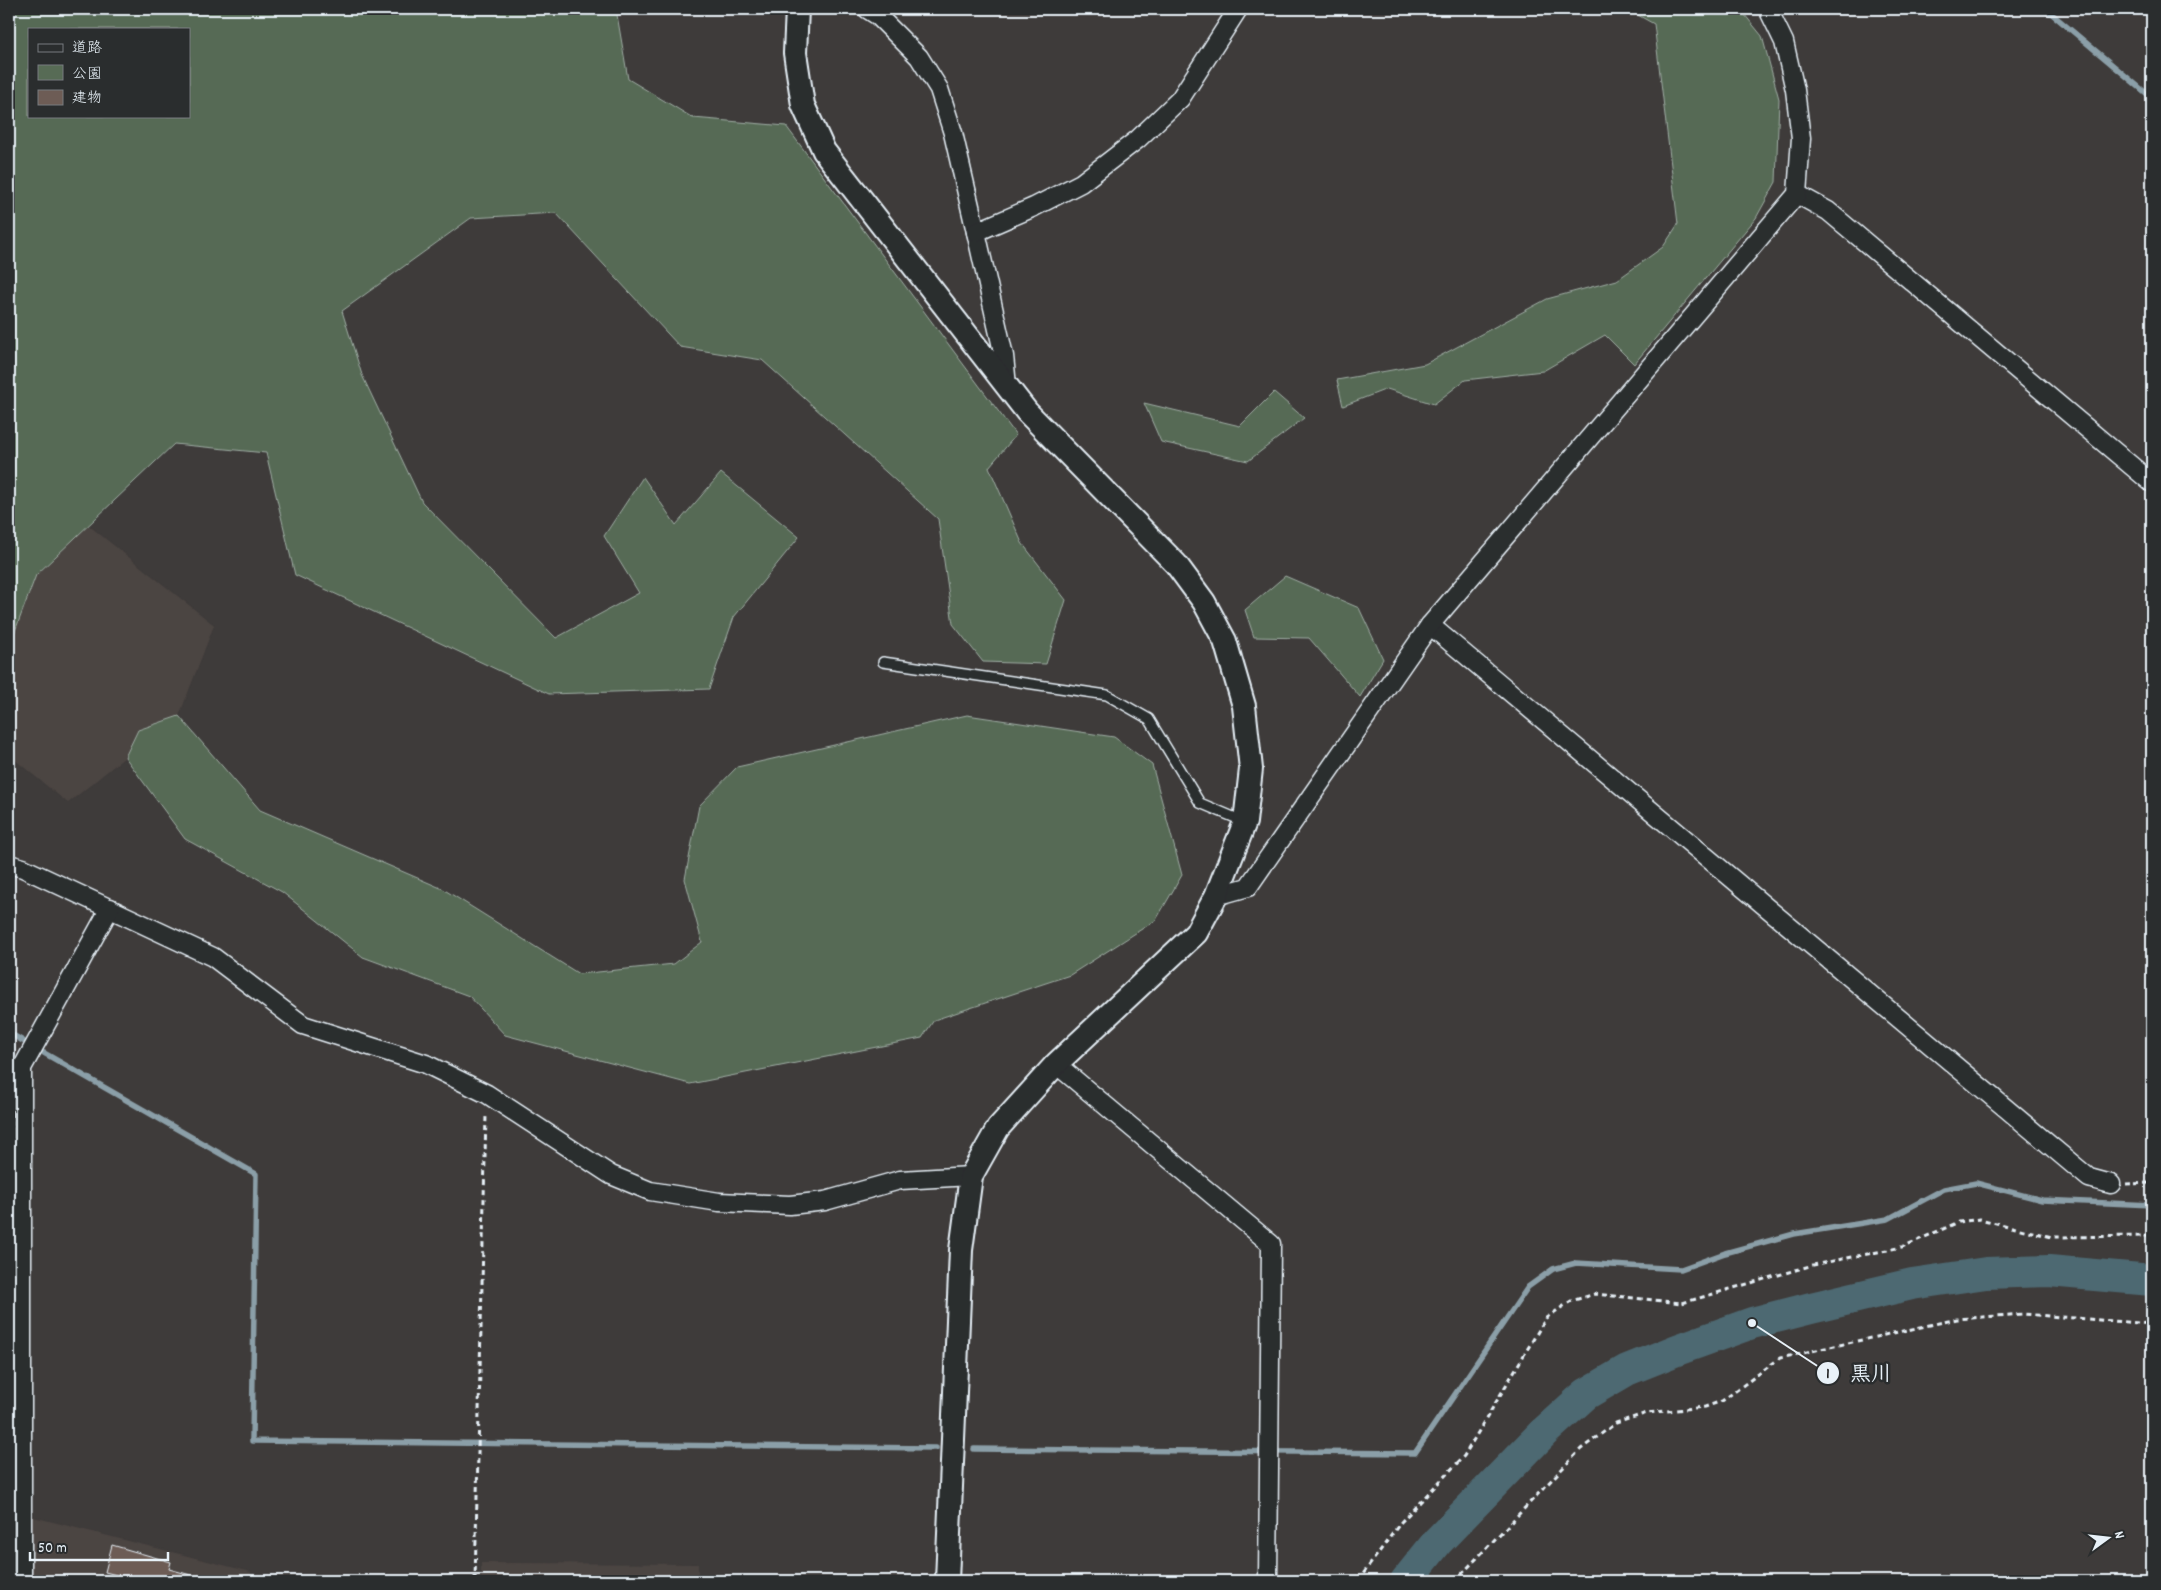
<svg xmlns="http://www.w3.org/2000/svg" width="2161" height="1590" viewBox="0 0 2161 1590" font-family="Dekko,'Klee One',sans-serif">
<rect width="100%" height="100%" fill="#3e3b3a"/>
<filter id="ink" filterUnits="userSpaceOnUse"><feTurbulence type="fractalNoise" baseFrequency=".02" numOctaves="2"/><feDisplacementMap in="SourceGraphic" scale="10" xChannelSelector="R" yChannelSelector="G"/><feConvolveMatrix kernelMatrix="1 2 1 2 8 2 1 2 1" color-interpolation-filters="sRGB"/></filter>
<g filter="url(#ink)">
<!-- built -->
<g fill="#4c4542">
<path d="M88,525l126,100 -35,91 -41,14 -13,27 -57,46 -59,-48v-108l27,-72z"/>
<path d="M29,1516l222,56v9h-222z"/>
<path d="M481,1563l217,1v17h-217z"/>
</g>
<!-- green -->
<g fill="#576b55" stroke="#a0aea6" fill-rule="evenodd">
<path d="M9,9h522l1,3 84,-3 12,70 65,39 93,8 230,309 -27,32 33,76 44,57 -20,64 -63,-2 -30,-38 -15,-105 -176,-159 -82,-13 -124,-134 -85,5 -129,93 20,64 60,127 134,136 83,-45 -35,-57 39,-59 33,48 45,-52 78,64 -65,80 -25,72 -160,5 -254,-119 -29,-122 -92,-9 -138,131 -27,72zM29,29h160v87h-160z"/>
<path d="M1627,9h113l22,27 17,63 -3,83 -20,36 -122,146 -29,-29 -62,36 -78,9 -31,24 -47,-15 -44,17 -6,-26 88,-16 122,-65 70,-19 46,-33 15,-23 -24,-200z"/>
<path d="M1274,392l30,26 -56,43 -87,-19 -17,-39 96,23z"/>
<path d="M1285,576l74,32 24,51 -23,38 -51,-59 -55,-1 -9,-27z"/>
<path d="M967,715l147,22 38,28 30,110 -26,45 -86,55 -136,45 -12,18 -232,46 -185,-49 -36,-39 -106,-39 -81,-65 -97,-53 -60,-82 13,-27 41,-14 81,94 183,79 136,85 95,-10 28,-22 -17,-63 14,-73 38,-39z"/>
</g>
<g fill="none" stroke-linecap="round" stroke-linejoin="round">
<!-- stream -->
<g stroke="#8b9fa8" stroke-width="5.5">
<path d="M2046,9l106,89"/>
<path d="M9,1033l14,8"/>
<path d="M44,1053l212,121 -4,267 684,7"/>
<path d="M974,1449l441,4 113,-166 25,-18 23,-6 105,6 44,-16 69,-19 94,-15 56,-30 32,-6 66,17 110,5"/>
</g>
<!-- river -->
<path stroke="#4d6972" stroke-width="32" d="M1406,1581l32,-40 105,-108 43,-39 41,-24 50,-20 75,-27 59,-15 101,-24 74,-11 63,-2 103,9"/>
</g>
<!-- building -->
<path fill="#6d5c55" stroke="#e8f1f8" d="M112,1545l59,17 -2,7 29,8v4h-58l-35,-9z"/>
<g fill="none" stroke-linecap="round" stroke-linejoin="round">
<!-- service casing -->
<g stroke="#e8f1f8" stroke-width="12">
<path id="service" d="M883,662l224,33 42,24 51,84 45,19"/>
</g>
<!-- minor casing -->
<g stroke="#e8f1f8" stroke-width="21">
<g id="minor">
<path d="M867,9l11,7 41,41 20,32 14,44 23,99 28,124 3,30"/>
<path d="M1797,194l31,17 324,272"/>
<path d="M976,232l58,-25 47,-24 57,-44 42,-40 58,-90"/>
<path d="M1430,625l659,553 22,6"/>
<path d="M9,864l14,4 190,89 90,68 123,39 61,30 124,81 39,16 69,11 71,3 35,-4 75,-21 71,-4"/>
<path d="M1216,896l32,-9 182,-262 367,-431 4,-56 -6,-48 -11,-48 -16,-33"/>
<path d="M1056,1064l215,180 -3,337"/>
<path d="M22,1581v-513l88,-160"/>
</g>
</g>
<!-- tertiary casing -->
<g stroke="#e8f1f8" stroke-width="26">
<path id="tertiary" d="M797,9l-2,44 8,52 21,46 203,261 149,152 28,38 21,39 19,65 7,63 -6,53 -29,74 -20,37 -140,131 -58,64 -27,48 -10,74 -14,331"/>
</g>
<!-- path -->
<g stroke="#e8f1f8" stroke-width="3" stroke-dasharray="5 4" stroke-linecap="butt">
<path d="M2126,1184l26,-1"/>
<path d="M475,1581l11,-466"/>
<path d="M1358,1581l43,-59 63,-66 82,-138 25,-17 24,-7 87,9 131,-38 89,-18 57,-25 21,-3 72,18 100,-1"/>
<path d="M1455,1581l126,-132 35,-26 31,-10 58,-6 17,-6 58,-43 177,-39 66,-5 129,10"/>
</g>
<!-- service -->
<use href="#service" stroke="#2a2d2e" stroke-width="9"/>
<!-- minor -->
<use href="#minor" stroke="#2a2d2e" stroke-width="18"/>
<!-- tertiary -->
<use href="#tertiary" stroke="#2a2d2e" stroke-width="22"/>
</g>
</g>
<!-- callouts -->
<path fill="none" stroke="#e8f1f8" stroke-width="2" d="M1752 1323L1828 1373"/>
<g fill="#e8f1f8" stroke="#2a2d2e" stroke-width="2">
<circle cx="1752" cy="1323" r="5"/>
<circle cx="1828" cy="1373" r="12"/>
</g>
<g font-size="15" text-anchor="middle" font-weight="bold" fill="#111">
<text x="1828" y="1378">1</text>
</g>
<g font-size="21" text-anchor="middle" font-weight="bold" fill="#e8f1f8" stroke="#2a2d2e" stroke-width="5" stroke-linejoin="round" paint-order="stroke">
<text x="1871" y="1380">黒川</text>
</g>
<!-- margin -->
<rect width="2161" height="1590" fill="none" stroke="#2a2d2e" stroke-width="30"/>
<rect x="15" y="15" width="2131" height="1560" fill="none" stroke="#e8f1f8" stroke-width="2" filter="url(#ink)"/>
<!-- legend -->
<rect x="28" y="28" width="162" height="90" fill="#2a2d2e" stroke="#767b7f"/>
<rect x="38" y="44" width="25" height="8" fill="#2a2d2e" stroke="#767b7f"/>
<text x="72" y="52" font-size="15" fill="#e8f1f8">道路</text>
<rect x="38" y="65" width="25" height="15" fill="#576b55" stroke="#767b7f"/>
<text x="72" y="78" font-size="15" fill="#e8f1f8">公園</text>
<rect x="38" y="90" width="25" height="15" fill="#6d5c55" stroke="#767b7f"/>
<text x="72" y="102" font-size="15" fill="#e8f1f8">建物</text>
<!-- north arrow -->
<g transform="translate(2108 1538) rotate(75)" stroke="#2a2d2e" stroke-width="4" paint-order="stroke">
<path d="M0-4L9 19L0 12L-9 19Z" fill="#e8f1f8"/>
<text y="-8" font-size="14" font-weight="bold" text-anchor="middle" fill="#e8f1f8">N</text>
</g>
<!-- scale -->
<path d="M30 1552v8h138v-8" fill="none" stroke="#e8f1f8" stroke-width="2.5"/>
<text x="38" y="1552" font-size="15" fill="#e8f1f8" stroke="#2a2d2e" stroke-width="4" paint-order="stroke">50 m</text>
</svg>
